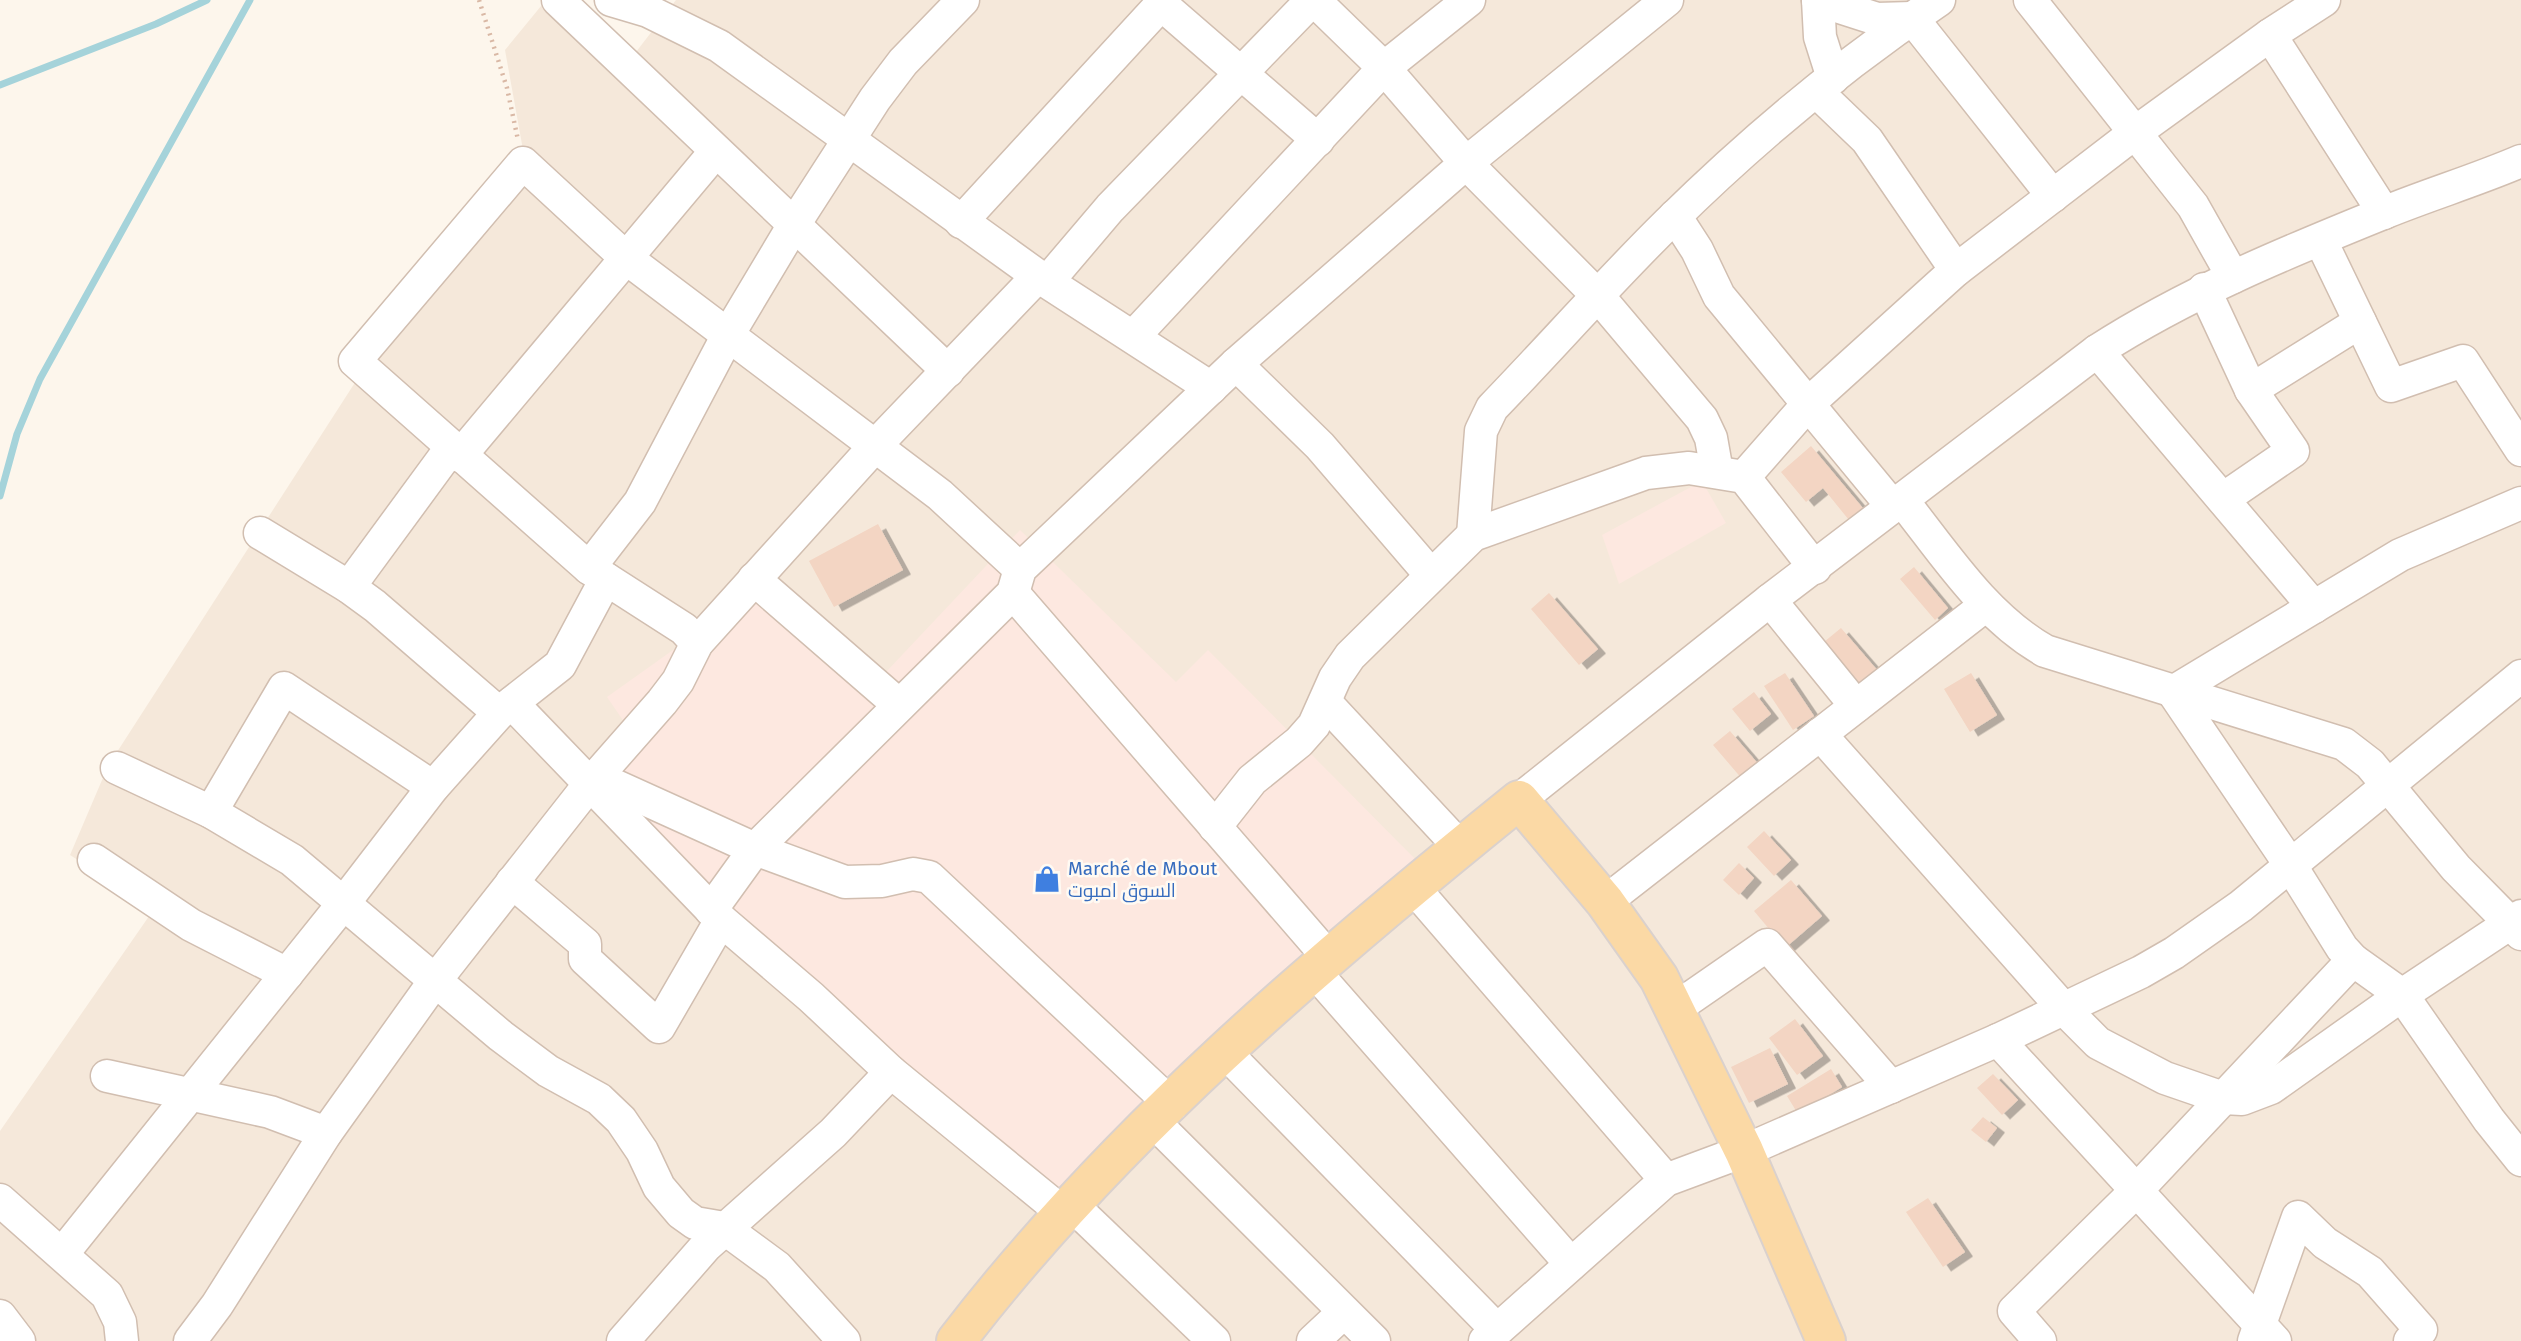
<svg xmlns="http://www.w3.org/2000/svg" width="2521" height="1341" viewBox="0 0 2521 1341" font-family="'Fira Sans',Cairo,sans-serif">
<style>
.residential{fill:#f5e8da}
.commercial{fill:#fde8e0}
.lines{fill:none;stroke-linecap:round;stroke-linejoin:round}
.stream{stroke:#a5d3da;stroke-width:7}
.building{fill:#f3d5c3;filter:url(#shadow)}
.minor-casing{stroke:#d1beb0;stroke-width:35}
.major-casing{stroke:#dad1cd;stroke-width:42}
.path{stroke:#d9b8a5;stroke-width:4.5;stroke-dasharray:2 5;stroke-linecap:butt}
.minor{stroke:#fff;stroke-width:32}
.major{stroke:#fbd9a5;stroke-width:38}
.labels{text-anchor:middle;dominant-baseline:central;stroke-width:5;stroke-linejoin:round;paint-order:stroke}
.shop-label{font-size:19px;fill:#366cbe;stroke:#fffaf3;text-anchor:start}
</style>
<defs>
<filter id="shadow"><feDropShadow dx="8" dy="4.5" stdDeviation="0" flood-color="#0004"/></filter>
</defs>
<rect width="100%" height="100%" fill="#fdf6ec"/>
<!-- residential -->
<polygon class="residential" points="546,0 580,0 636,52 676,0 2521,0 2521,1341 0,1341 0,1131 154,909 70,855 108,766 356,381 529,183 505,50"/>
<!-- commercial -->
<g class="commercial">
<polygon points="1702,481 1726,523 1619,584 1602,535"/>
<polygon points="1020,530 1176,682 1208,650 1419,863 1063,1197 896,1065 606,789 642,748 607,697 756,591 870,689"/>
</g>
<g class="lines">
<!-- stream -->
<g class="stream">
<polyline points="0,85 156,24 207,0"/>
<polyline points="0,496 17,434 40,379 250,0"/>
</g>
</g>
<!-- building -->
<g class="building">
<polygon points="1811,446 1867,513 1853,525 1823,488 1806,502 1781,472"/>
<polygon points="878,524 903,570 834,607 809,561"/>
<polygon points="1914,567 1948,608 1935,620 1900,579"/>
<polygon points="1549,593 1598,649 1579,665 1531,609"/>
<polygon points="1841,628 1878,671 1861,685 1824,642"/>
<polygon points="1785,673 1814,716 1793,730 1764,686"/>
<polygon points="1971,673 1997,715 1970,732 1944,689"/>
<polygon points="1754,692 1771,714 1750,731 1732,709"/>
<polygon points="1730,731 1766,773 1749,787 1713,745"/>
<polygon points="1764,831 1791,860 1774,876 1747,847"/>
<polygon points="1739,863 1754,878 1739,895 1723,880"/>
<polygon points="1791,880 1822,916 1785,948 1754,911"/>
<polygon points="1795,1019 1823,1056 1797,1075 1769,1038"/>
<polygon points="1770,1048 1788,1084 1749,1103 1731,1067"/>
<polygon points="1831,1069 1842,1087 1798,1114 1787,1096"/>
<polygon points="1993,1074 2018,1100 2002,1115 1977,1088"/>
<polygon points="1983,1117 1997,1128 1986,1142 1971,1130"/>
<polygon points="1928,1198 1965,1252 1943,1267 1906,1212"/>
</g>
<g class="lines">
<defs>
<g id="minor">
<polyline points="558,0 948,371"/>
<polyline points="611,0 648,11 719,46 1038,276 1211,388"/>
<polyline points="1314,0 1384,68 1466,163 1599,297 1702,419 1711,438 1717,472"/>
<polyline points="1818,0 1877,19 1912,18 2053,196"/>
<polyline points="1818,0 1820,37 1833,78"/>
<polyline points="2030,0 2193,206 2233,277"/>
<polyline points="1161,4 1318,140"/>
<polyline points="2270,35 2384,213"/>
<polyline points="1816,91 1867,140 1956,270"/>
<polyline points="1675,216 1697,250 1719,296 1893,507"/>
<polyline points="961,222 1165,0"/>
<polyline points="2321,241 2391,386 2463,361 2521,450"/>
<polyline points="1048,281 1110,208 1312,0"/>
<polyline points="2204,289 2251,390 2293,451 2223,499"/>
<polyline points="1134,336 1384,68 1469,0"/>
<polyline points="2097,351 2314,607"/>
<polyline points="1236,364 1320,446 1430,574"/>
<polyline points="2251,390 2360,322"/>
<polyline points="460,456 716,151"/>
<polyline points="1744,477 1809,403 1956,270 2136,132 2270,35 2324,0"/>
<path d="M1902,500c43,54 82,116 143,151l299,93 26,20 86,104 65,66"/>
<polyline points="2521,503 2400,555 2173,692 2289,863 2342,948 2353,960 2402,995 2489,1120 2521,1160"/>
<polyline points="260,533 349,587 375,606 499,713"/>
<path d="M1473,535l8,-104 11,-23c59,-61 116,-126 176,-185 83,-82 174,-158 271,-223"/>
<polyline points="589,568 640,502 728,335 795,223 875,99 903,62 963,0"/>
<polyline points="754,579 899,705"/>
<polyline points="349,587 451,448"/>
<polyline points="1013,593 1329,958"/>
<polyline points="1770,600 1856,706"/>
<polyline points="697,643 684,629 589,568 355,361 523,163 626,258 940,495 1020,569"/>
<polyline points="1325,702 1460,847"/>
<polyline points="512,703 721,920 811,997 891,1072 1062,1212"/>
<polyline points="1820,734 2063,1008 2098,1043 2165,1078 2223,1098 2242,1099 2271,1088 2402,995 2521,916"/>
<polyline points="117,768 211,812 292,860 501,1036 548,1071 599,1099 621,1120 642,1151 659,1187 681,1213 695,1223 724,1228 777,1267 844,1341"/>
<polyline points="596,777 755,849 845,882 882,881 913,874 929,877 1172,1105"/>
<path d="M1519,800l251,-200 327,-249c90,-58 190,-99 289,-139 44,-18 91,-32 135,-51"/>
<polyline points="211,812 284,688 433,787"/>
<polyline points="1215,827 1252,780 1299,742 1314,725 1335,678 1350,656 1473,535 1646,473 1689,468 1744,477 1815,568"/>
<polyline points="94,860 191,925 287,974"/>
<polyline points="512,882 585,944 585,959 659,1027 721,920"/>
<polyline points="1413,887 1666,1180"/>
<polyline points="1605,902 1986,605"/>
<polyline points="711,910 755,849 1013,593 1020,569 1236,364 1466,163 1667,0"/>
<polyline points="1314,971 1571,1264"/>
<polyline points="1676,1008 1767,945 1891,1087"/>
<polyline points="1998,1040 2275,1341"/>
<polyline points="1226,1053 1497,1330"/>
<polyline points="107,1076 270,1112 326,1133"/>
<polyline points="1154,1122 1374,1341"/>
<polyline points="0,1200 107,1295 120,1322 122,1341"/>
<polyline points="1070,1203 1214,1341"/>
<polyline points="63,1253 343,904 433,787 499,713 560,665 606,579"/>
<polyline points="0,1316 19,1341"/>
<polyline points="190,1341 217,1305 326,1133 434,982 589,785 662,702 678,681 697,643 876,445 1038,276"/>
<polyline points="623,1341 706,1246 833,1133 891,1072"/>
<polyline points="1313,1341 1344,1312"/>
<polyline points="1485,1341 1666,1180 1744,1151 1998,1040 2141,972 2174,953 2241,906 2521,676"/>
<polyline points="2040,1341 2014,1311 2136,1191 2353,960"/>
<polyline points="2254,1341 2298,1217 2325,1243 2370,1272 2421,1330 2410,1341"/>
</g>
<path id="major" d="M956,1341c158,-206 361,-378 563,-541l86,102 54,76 85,173 82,190"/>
</defs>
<!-- minor casing -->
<use href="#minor" class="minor-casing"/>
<!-- major casing -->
<use href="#major" class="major-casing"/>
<!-- path -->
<polyline class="path" points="479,0 507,88 518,140"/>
<!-- minor -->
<use href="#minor" class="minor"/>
<!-- major -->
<use href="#major" class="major"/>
</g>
<!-- icons -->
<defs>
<symbol id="shop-bare" viewBox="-9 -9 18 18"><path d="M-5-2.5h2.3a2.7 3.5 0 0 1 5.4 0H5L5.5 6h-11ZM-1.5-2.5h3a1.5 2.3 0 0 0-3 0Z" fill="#3f7fe0" stroke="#fffaf3" stroke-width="2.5" paint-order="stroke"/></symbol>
</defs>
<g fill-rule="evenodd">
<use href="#shop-bare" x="1028" y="860" width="38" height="38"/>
</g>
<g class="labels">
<!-- shop labels -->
<g class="shop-label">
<text x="1068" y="868">Marché de Mbout<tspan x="1068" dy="22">السوق امبوت</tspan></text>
</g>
</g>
</svg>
